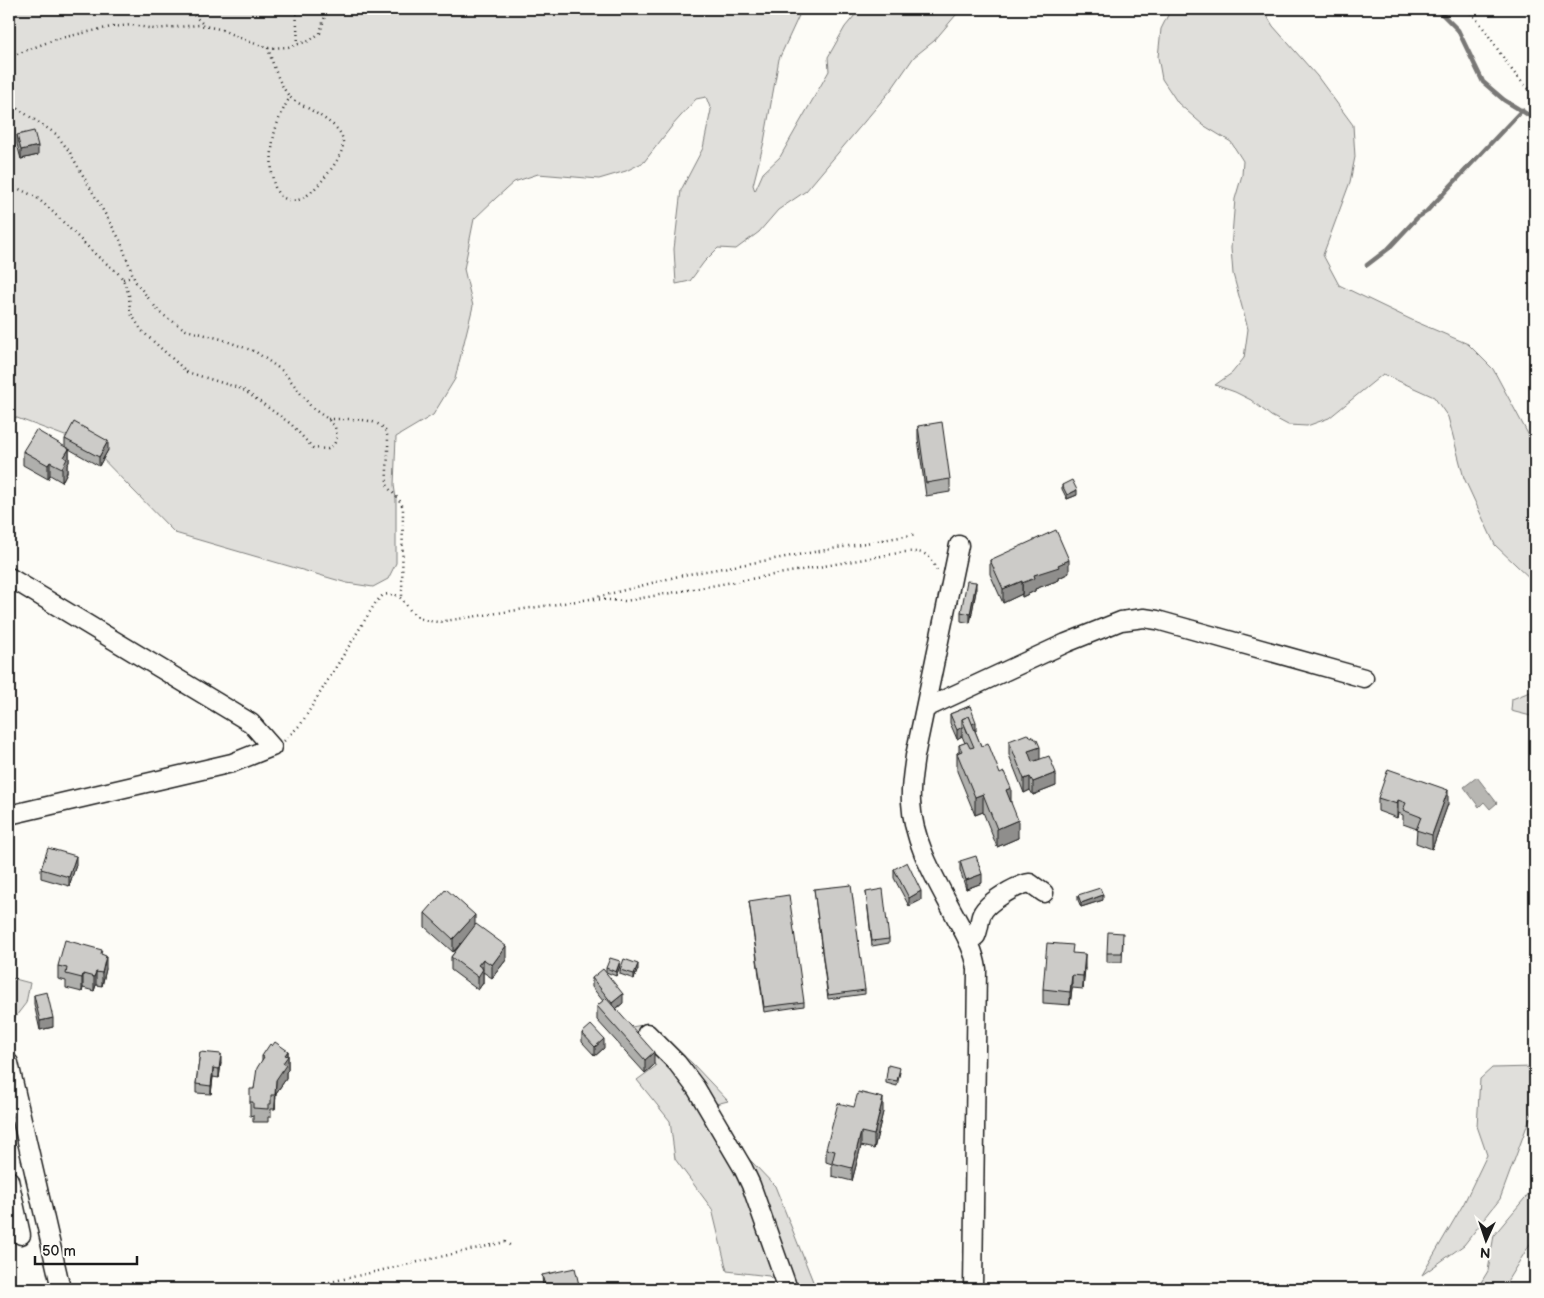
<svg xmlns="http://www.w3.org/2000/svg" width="1544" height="1298" viewBox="0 0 1544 1298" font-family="'Balsamiq Sans',sans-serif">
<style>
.green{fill:#e0dfdb;stroke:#7e7e7c}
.water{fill:#b7b6b2;stroke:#797876}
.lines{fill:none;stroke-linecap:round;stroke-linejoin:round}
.stream{stroke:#797876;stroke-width:4.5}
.minor-casing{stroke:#1c1c1c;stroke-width:21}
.path{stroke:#1c1c1c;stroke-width:2.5;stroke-dasharray:1 4;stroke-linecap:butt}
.minor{stroke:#fdfcf7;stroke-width:18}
.wall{fill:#afafac;stroke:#1c1c1c}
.shaded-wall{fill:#8f8e8c;stroke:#1c1c1c}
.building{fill:#cccbc8;stroke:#1c1c1c}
</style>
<rect width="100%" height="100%" fill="#fdfcf7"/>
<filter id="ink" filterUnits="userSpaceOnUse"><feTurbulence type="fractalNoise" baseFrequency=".02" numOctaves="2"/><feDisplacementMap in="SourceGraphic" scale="10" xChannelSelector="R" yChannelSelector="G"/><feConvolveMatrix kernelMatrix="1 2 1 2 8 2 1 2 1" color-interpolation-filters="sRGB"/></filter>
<g filter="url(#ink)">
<!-- green -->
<g class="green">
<polygon points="9,9 802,9 779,59 764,142 753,185 755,191 763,173 780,157 829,71 828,57 845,27 860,9 961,9 934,41 914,57 891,90 806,191 778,210 759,232 736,249 718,248 704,262 690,281 676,284 674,249 681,190 703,148 711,110 706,97 696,99 672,126 644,162 626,171 599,179 538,174 514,182 496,198 474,219 464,269 473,306 455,379 433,415 396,437 394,485 396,499 396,563 388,579 373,587 347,583 175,533 89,445 9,415"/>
<polygon points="1171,9 1263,9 1273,26 1317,76 1353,125 1355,157 1350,182 1323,255 1339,285 1414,321 1468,344 1493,369 1535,447 1535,583 1495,545 1464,478 1448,417 1434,397 1383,374 1329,418 1307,426 1288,425 1271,416 1251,400 1235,392 1215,385 1232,373 1244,358 1248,329 1233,274 1231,248 1235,199 1242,175 1243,161 1231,142 1203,125 1178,103 1162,79 1158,57 1161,29"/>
<polygon points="1535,690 1535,717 1511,711 1512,699"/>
<polygon points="11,978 30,983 26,1003 9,1025 9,979"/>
<polygon points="648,1024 692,1063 728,1101 716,1104 730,1139 775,1186 816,1289 782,1289 769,1276 727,1271 712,1209 675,1159 670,1121 637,1080 656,1066 626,1028"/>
<polygon points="1535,1067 1535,1104 1500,1199 1464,1245 1422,1275 1464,1203 1487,1155 1477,1126 1480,1079 1492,1068"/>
<polygon points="1535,1186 1535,1236 1506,1283 1499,1289 1477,1289 1488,1271 1494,1235"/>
</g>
<!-- water -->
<polygon class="water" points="1477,777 1497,803 1490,809 1484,802 1479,807 1464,787"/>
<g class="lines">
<!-- stream -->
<g class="stream">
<polyline points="1437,9 1458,30 1483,82 1504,100 1535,119"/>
<polyline points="1367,265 1388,249 1417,218 1426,212 1522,110"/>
</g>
<defs>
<g id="minor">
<path d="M959,545l-44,211c-2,15 -5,30 -4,46 2,40 24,76 42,110 10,19 21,36 24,57l-4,320"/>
<polyline points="9,577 251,723 272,747 232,763 9,815"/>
<polyline points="926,708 1066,643 1121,621 1144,618 1157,620 1364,678"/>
<path d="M968,941l8,-5c3,-6 3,-13 5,-20 4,-13 35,-31 49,-33l14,10"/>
<polyline points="647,1033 677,1063 696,1088 743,1168 751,1185 788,1289"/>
<polyline points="9,1063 61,1289"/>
<polyline points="9,1180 21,1235"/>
</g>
</defs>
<!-- minor casing -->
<use href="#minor" class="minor-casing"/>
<!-- path -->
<g class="path">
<polyline points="186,9 195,16 203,24"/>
<polyline points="296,9 298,44"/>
<path d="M1467,9c26,25 39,63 68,85"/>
<path d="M268,48c5,16 10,34 21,48 5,6 16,10 22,14 28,18 44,26 21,58 -6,8 -12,16 -20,23 -9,9 -18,13 -30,6 -14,-9 -11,-47 -8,-62 3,-13 9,-26 16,-38"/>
<polyline points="9,60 17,54 56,39 111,27 132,25 154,29 199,25 220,29 247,41 268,48 288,47 309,41 320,33 327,9"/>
<polyline points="9,103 56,134 69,151 120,240 135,281 160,313 186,330 221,339 256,352 284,372 312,408 328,419 335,427 337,437 334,445 328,449 313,448 291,424 242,389 187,372 142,331 130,312 129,295 123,279 116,271 97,256 51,210 36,197 15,187 9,183"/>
<polyline points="123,279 133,277"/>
<path d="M328,419c14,0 48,-2 56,10 5,6 4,15 4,22 0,10 -2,22 -1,32 2,10 12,12 16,25l-1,91"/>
<path d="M594,599l31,2 279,-49c20,-1 26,1 33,19"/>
<path d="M284,741l17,-17 75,-122 7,-7c22,-5 20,13 35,22 6,4 13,4 20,5l152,-23 93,-24 234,-41"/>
<polyline points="300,1289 505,1242 511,1246"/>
</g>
<!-- minor -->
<use href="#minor" class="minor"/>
</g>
<!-- wall -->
<g class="wall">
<polygon points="17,135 38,155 21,159 17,144"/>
<polygon points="918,426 950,479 950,492 926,496 918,439"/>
<polygon points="65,439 108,450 99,466 69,449 69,462 67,465 67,472 62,482 50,475 48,479 23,465 23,451 65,447"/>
<polygon points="1062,485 1077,495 1067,499 1062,489"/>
<polygon points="990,560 1069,573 1059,578 1059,580 1035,589 1035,591 1022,597 1022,594 1003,603 990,574"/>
<polygon points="976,591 970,623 961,621 961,612"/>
<polygon points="970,706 976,731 975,731 981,746 1011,804 1018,838 997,847 983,812 975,815 957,771 957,753 959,752 959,745 965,743 962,736 957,739 950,723 950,714"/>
<polygon points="1009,741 1040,759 1056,786 1033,795 1030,790 1024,793 1009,755"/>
<polygon points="1378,798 1448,804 1432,849 1416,843 1417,829 1403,824 1403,815 1398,813 1397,818 1378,811"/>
<polygon points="960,861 982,883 966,889 960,870"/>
<polygon points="76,865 69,886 41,878 41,869"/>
<polygon points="894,869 921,900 909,906 894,878"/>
<polygon points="814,889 865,990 865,994 828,999"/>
<polygon points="866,892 889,939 889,943 872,946"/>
<polygon points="1078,895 1103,900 1081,907 1078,900"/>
<polygon points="749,901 804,1002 804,1006 764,1012"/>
<polygon points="425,913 475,925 506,960 492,978 483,972 483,983 478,990 451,970 451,957 461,943 453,952 425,927"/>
<polygon points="1123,942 1122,962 1107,962 1107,953"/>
<polygon points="1073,953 1085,968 1083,989 1072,988 1070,1005 1043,1003 1043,989"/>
<polygon points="102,955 106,969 102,986 96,985 94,991 83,988 82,992 66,988 66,981 58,979 58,966"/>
<polygon points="620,966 616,976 606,972 606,968"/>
<polygon points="638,969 634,979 620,974 620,970"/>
<polygon points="592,978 623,1003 616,1009 654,1065 645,1073 597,1020 597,1006 603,1001 592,987"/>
<polygon points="34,995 53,1027 40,1030 34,1004"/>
<polygon points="582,1033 604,1048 595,1056 582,1042"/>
<polygon points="272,1046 288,1051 288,1070 286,1072 286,1079 276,1093 275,1109 271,1109 271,1117 268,1117 268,1122 253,1122 253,1115 250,1116 250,1102 262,1061 262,1056"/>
<polygon points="200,1052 221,1063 219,1078 213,1077 211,1094 196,1093 196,1084"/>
<polygon points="900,1072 897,1086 886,1083 886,1079"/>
<polygon points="854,1107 883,1112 874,1149 861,1146 852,1181 832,1176 832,1164 826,1162 826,1149"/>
<polygon points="542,1275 580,1289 543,1289"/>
</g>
<!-- shaded-wall -->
<g class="shaded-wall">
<polygon points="38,146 38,155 21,159 21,150"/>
<polygon points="108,441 108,450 99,466 99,457"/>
<polygon points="69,449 69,462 67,465 67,472 62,482 62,468 64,457"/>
<polygon points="50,462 50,475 48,479 48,465"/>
<polygon points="1077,490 1077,495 1067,499 1067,495"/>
<polygon points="1069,560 1069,573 1059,578 1059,580 1035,589 1035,591 1022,597 1022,583 1034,575"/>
<polygon points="1022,581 1022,594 1003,603 1003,589"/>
<polygon points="976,582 976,591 970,623 970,614"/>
<polygon points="976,722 976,731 968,734 965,726"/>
<polygon points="962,727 962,736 957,739 957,730"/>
<polygon points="1040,747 1040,760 1028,765 1028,751"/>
<polygon points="1056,773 1056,786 1033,795 1033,782"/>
<polygon points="1030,777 1030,790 1024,793 1024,779"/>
<polygon points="1011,788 1011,806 1006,790"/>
<polygon points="1448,790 1448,804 1432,849 1432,835"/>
<polygon points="983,794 983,812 975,815 975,797"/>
<polygon points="1398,800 1398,813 1397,818 1397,804"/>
<polygon points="1018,820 1018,838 997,847 997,829"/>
<polygon points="76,856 76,865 69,886 69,877"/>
<polygon points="982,874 982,883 966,889 966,880"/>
<polygon points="921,891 921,900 909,906 909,898"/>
<polygon points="1103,895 1103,900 1081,907 1081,903"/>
<polygon points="475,915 475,928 453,952 453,939"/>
<polygon points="506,946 506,960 492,978 492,965"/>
<polygon points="1085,954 1085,968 1083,989 1083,976"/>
<polygon points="106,956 106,969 102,986 102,973"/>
<polygon points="483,959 483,983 478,990 478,965"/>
<polygon points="620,961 620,966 616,976 616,972"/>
<polygon points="638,964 638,969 634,979 634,974"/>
<polygon points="96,972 96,985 94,991 94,977"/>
<polygon points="83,974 83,988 82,992 82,978"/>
<polygon points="1072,975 1072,988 1070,1005 1070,992"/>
<polygon points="623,994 623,1003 612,1012 612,1003"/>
<polygon points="53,1018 53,1027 40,1030 40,1021"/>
<polygon points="604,1039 604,1048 595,1056 595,1047"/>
<polygon points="288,1051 288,1070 286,1072 286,1079 276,1093 275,1109 276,1080 283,1063 285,1055"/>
<polygon points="654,1052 654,1065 645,1073 645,1060"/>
<polygon points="221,1054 221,1063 219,1078 219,1069"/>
<polygon points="213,1068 213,1077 211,1094 211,1086"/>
<polygon points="883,1098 883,1112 874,1149 874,1135"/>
<polygon points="861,1132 861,1146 852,1181 852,1168"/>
</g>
<!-- building -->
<g class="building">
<polygon points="34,131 38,146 21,150 17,135"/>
<polygon points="74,422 108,441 99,457 65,439"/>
<polygon points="942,422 950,479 926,483 918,426"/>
<polygon points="36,430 69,449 64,457 67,459 62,468 50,462 48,465 23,451"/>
<polygon points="1072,480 1077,490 1067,495 1062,485"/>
<polygon points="1056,530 1069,560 1058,565 1059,567 1034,575 1035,578 1022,583 1022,581 1003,589 990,560"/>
<polygon points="967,581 976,582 970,614 961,612"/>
<polygon points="970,706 976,722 972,724 969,716 962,719 962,727 957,730 950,714"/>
<polygon points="969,716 981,746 988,743 1000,774 1004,772 1011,788 1006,790 1018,820 997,829 983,794 975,797 957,753 962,751 959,745 967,742 970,748 974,747 962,719"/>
<polygon points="1027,734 1037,740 1040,747 1028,751 1032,762 1049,756 1056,773 1033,782 1030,777 1024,779 1009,741"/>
<polygon points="1388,769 1448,790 1432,835 1416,830 1421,817 1403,810 1406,803 1398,800 1397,804 1378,798"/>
<polygon points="48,848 76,856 69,877 41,869"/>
<polygon points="976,856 982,874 966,880 960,861"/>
<polygon points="907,862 921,891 909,898 894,869"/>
<polygon points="851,885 865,990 828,995 814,889"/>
<polygon points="1100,888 1103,895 1081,903 1078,895"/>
<polygon points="446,889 475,915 453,939 425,913"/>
<polygon points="883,889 889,939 872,941 866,892"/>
<polygon points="789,895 804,1002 764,1007 749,901"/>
<polygon points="476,924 506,946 492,965 483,959 478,965 483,969 478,977 451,957"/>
<polygon points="1108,932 1123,933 1122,953 1107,953"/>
<polygon points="65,940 102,950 101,954 106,956 102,973 96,972 94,977 83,974 82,978 66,974 67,968 58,966"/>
<polygon points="1047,943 1073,945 1072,953 1085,954 1083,976 1072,975 1070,992 1043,989"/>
<polygon points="610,958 620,961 616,972 606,968"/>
<polygon points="624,959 638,964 634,974 620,970"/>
<polygon points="603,969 623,994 612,1003 592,978"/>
<polygon points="47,992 53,1018 40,1021 34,995"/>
<polygon points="606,998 654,1052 645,1060 597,1006"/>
<polygon points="591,1025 604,1039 595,1047 582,1033"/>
<polygon points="275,1042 288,1051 285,1055 288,1056 283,1063 286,1065 276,1080 275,1095 271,1095 271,1104 268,1104 268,1109 253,1108 253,1102 250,1102 250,1089 254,1089 257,1068 264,1057 262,1056 270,1044 272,1046"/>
<polygon points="200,1052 221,1054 219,1069 213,1068 211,1086 196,1084"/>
<polygon points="888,1065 900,1068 897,1081 886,1079"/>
<polygon points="858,1092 883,1098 874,1135 861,1132 852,1168 832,1163 835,1151 826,1149 838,1103 854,1107"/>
<polygon points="575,1268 580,1289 546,1289 542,1275"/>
</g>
</g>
<!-- margin -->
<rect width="1544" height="1298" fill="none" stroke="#fdfcf7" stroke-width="30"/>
<rect x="15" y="15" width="1514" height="1268" fill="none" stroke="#1c1c1c" stroke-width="2" filter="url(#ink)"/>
<!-- north arrow -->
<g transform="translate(1486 1240) rotate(183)" stroke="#fdfcf7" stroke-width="4" paint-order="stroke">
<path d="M0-4L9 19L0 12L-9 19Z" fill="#1c1c1c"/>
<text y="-8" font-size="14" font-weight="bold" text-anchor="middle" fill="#1c1c1c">N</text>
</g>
<!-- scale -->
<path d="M35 1256v8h102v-8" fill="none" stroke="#1c1c1c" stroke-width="2.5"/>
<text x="42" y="1256" font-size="15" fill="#1c1c1c" stroke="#fdfcf7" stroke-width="4" paint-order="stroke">50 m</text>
</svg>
